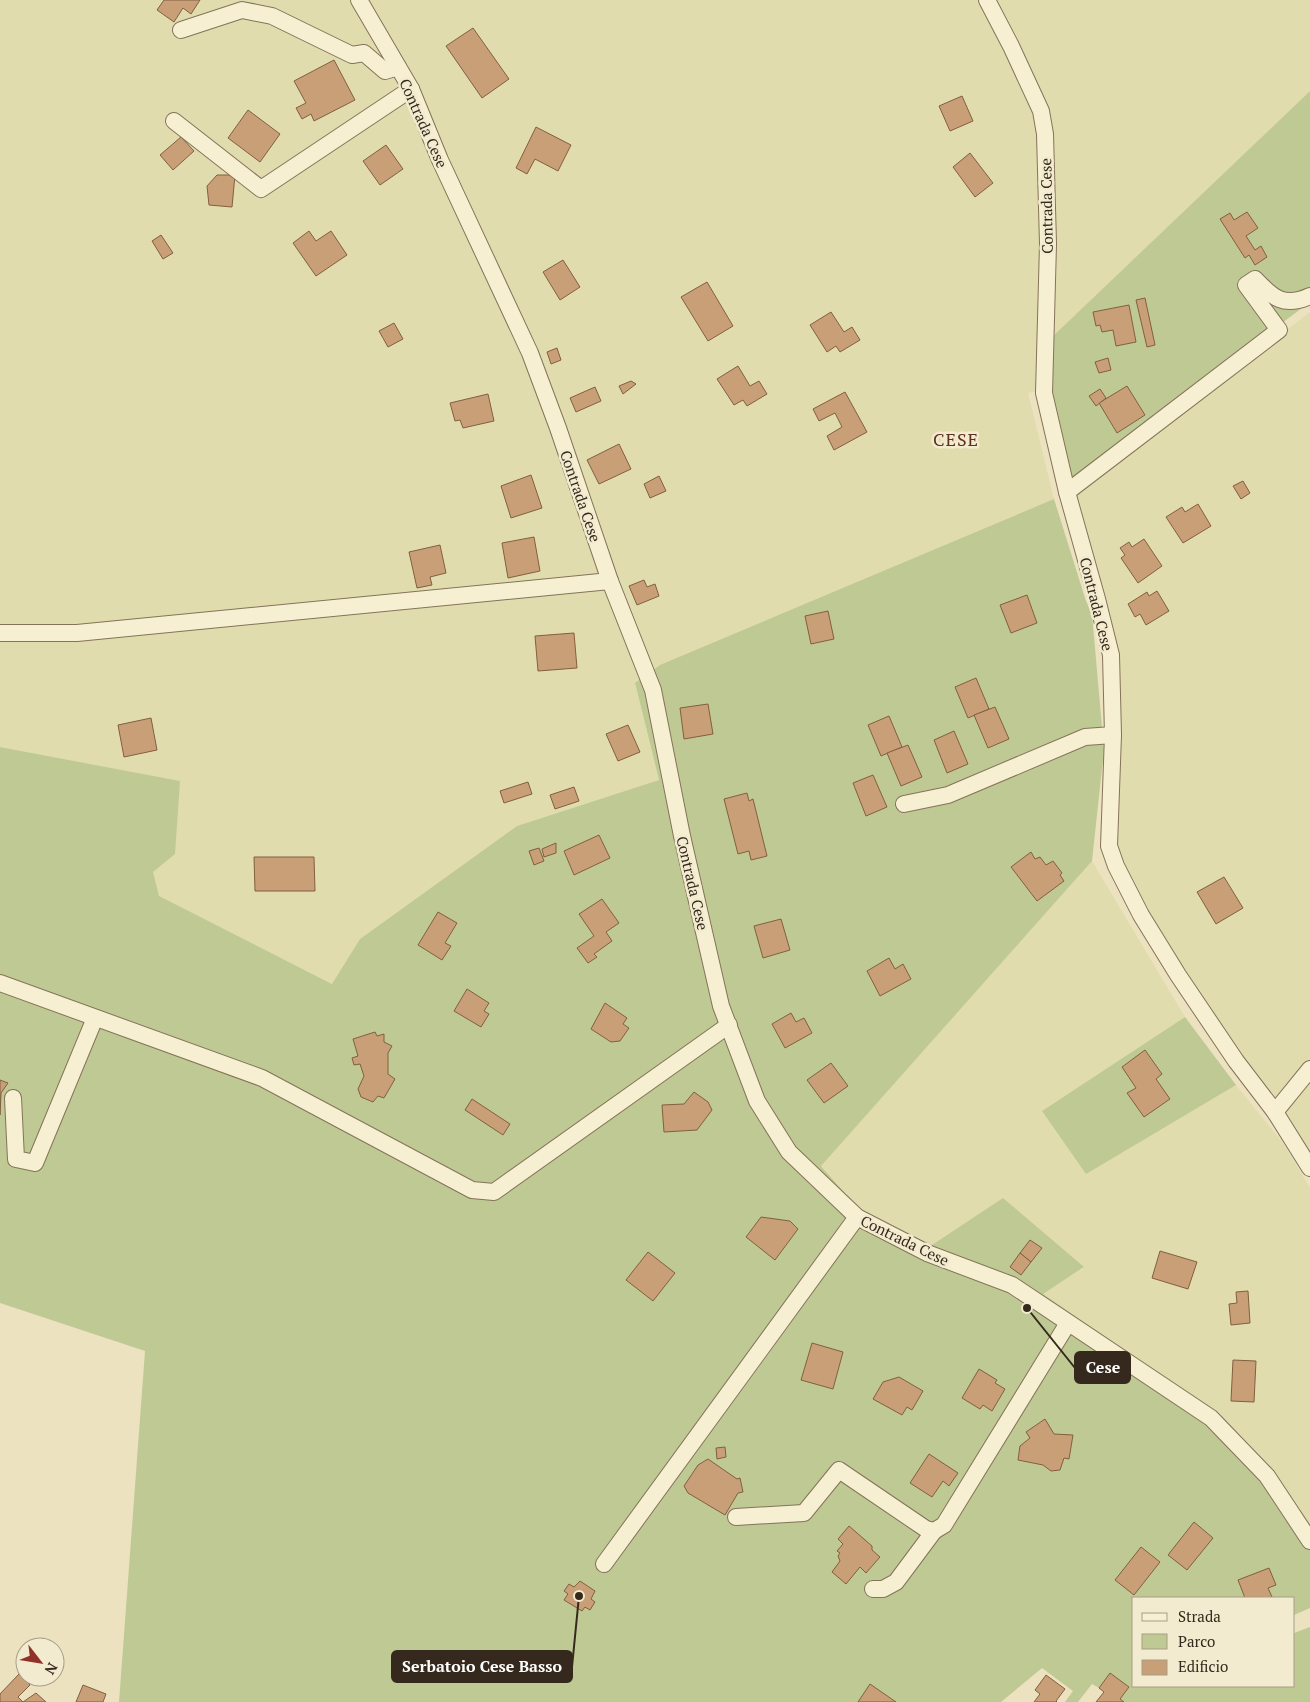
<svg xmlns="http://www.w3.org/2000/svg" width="1310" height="1702" viewBox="0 0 1310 1702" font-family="'PT Serif',serif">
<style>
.farmland{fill:#e1dcad}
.green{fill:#bfc994}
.building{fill:#c89f77;stroke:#825f40}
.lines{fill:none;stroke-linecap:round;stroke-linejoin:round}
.minor-casing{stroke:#847359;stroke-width:18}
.minor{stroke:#f7efd2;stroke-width:16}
.labels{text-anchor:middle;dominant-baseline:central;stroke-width:5;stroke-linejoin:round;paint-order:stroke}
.street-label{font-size:15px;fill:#34291c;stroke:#f3ebcf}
.quarter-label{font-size:18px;letter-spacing:1px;fill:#5e301e;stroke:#f3ebcf}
.leader{fill:none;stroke:#34291c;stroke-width:2}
.callout-dot{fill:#34291c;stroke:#f3ebcf;stroke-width:2}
.callout{fill:#34291c;stroke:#34291c;stroke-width:2}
.callout-label{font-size:16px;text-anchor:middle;font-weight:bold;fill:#fff}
</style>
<rect width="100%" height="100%" fill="#ece2c0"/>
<!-- farmland -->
<g class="farmland">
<polygon points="0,0 1310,0 1310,91 1051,338 1050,388 1028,393 1054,499 660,666 635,684 659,780 517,826 360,939 333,984 158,896 153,872 180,781 0,747"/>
<polygon points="1310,312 1310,1157 1239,1053 1160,934 1123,861 1117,843 1120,757 1105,615 1074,495"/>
<polygon points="1092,861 1185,1017 1042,1111 1086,1173 1236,1085 1283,1143 1310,1188 1310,1524 1273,1471 1125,1351 1042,1294 1084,1268 932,1245 862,1212 821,1165"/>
</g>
<!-- green -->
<g class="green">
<polygon points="1310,91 1310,302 1070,482 1050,388 1051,338"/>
<polygon points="1054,499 1086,601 1092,614 1104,750 1092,861 821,1166 862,1212 932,1245 1003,1198 1084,1267 1043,1294 1222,1416 1273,1471 1310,1524 1310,1608 1294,1615 1294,1598 1134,1598 1134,1686 1294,1686 1294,1633 1310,1627 1310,1702 1124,1702 1120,1699 1129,1687 1110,1673 1099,1688 1092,1684 1078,1702 1065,1702 1073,1691 1042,1668 1001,1702 119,1702 145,1351 0,1303 0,747 180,781 175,854 153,872 159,896 332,984 360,939 517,826 659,780 635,683 660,665"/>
<polygon points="1185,1017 1236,1085 1086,1174 1042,1111"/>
</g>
<!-- building -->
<g class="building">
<polygon points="164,0 200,0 191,14 183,8 174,22 157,10"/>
<polygon points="473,28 509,79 482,98 446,46"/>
<polygon points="334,60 355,100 314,121 311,114 302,119 296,108 306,103 294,81"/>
<polygon points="962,96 973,121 950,131 939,106"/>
<polygon points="248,110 280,134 260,162 228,138"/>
<polygon points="536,127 571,145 558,171 535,159 527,174 516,168"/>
<polygon points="181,137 194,151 173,170 160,155"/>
<polygon points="386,145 403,169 380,185 363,161"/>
<polygon points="970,153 993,183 975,197 953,167"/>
<polygon points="217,175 235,175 232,207 209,205 207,186"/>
<polygon points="1247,212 1258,228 1246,236 1255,250 1261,246 1267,257 1255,265 1249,255 1245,258 1220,219 1230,213 1234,220"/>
<polygon points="309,231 316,241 331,231 347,255 316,276 293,243"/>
<polygon points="161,235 173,253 163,259 152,241"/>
<polygon points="563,260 580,287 560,300 543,272"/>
<polygon points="707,282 733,326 708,341 681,297"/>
<polygon points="1145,298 1155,345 1147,347 1136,300"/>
<polygon points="1129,305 1136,342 1116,346 1113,330 1102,332 1100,325 1096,326 1093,312"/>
<polygon points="831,312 844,332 852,327 860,340 840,352 836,346 827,352 810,325"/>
<polygon points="394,323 403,339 388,347 379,331"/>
<polygon points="557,348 561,360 551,364 547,352"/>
<polygon points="1108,358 1111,370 1099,373 1095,362"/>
<polygon points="738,366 750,386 759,381 767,394 747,406 743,400 734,405 717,379"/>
<polygon points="631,381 636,384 623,394 619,386"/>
<polygon points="1127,386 1145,415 1117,433 1099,403"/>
<polygon points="595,387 601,401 576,412 570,398"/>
<polygon points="1100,389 1106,398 1096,406 1089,396"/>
<polygon points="845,392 867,432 834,450 827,436 842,427 835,413 819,421 813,409"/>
<polygon points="488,394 494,421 463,428 460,420 455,421 450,403"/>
<polygon points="619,444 631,469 599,484 587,460"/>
<polygon points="531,475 542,508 511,518 501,486"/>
<polygon points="659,476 666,491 650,498 644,484"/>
<polygon points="1243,481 1250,493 1241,499 1233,486"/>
<polygon points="1198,504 1211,526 1183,543 1166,517 1182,507 1185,512"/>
<polygon points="534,537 540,571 508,578 502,543"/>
<polygon points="1144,539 1162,566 1138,583 1121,558 1125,555 1120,548 1129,542 1132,547"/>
<polygon points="440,545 446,573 430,577 432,585 417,588 409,552"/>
<polygon points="644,580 647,587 655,584 659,596 637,605 629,586"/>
<polygon points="1157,591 1169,611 1146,625 1140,614 1135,617 1128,604 1147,592 1149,596"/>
<polygon points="1027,595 1037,623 1011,633 1000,605"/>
<polygon points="828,611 834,639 811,644 805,616"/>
<polygon points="574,633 577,668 538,671 535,636"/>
<polygon points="976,678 989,709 968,718 955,687"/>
<polygon points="708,704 713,734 684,739 680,708"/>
<polygon points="995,707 1009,739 988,748 974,715"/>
<polygon points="889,716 902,747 881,756 868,725"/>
<polygon points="151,718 157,750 124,757 118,725"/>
<polygon points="628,725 640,752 618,761 606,734"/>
<polygon points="954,731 968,764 947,773 934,740"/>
<polygon points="908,745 922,777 901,786 887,753"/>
<polygon points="873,775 887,807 866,816 853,783"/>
<polygon points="528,782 532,794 504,803 500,791"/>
<polygon points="574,787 579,801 555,809 550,795"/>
<polygon points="747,793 749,801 753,799 767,856 751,860 749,851 738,854 724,799"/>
<polygon points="599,835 610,858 574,875 564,851"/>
<polygon points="556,843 556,853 544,857 542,849"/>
<polygon points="539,848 544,861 534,865 529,851"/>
<polygon points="1031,852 1035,859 1040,857 1046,865 1053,861 1062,873 1060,875 1064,881 1037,901 1011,867"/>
<polygon points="254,857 314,857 315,891 255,891"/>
<polygon points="1224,877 1243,908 1216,924 1197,892"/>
<polygon points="602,899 619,923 606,932 612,941 594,954 597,957 588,963 577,948 594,936 579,914"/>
<polygon points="438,912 457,923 445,943 451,946 442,960 418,945"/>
<polygon points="781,919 790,950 763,958 754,926"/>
<polygon points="889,958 895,969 903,964 911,979 880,996 867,971"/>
<polygon points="467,989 489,1003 484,1011 489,1014 481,1027 454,1011"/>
<polygon points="605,1003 627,1018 623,1024 629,1028 620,1041 611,1042 591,1029"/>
<polygon points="791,1013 796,1022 804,1018 812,1033 785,1048 772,1024"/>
<polygon points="375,1032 377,1036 384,1034 384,1042 392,1046 388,1053 388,1074 395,1079 384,1098 378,1096 373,1102 361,1097 358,1089 364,1076 360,1064 354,1065 352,1058 358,1056 353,1039"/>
<polygon points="1145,1050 1162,1074 1156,1079 1170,1099 1144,1117 1127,1093 1136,1088 1122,1067"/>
<polygon points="831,1063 848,1086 824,1103 807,1080"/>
<polygon points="0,1080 8,1083 1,1093 0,1115"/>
<polygon points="694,1092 708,1102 712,1110 697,1130 664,1132 662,1105 684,1104"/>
<polygon points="472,1099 510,1124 503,1135 465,1110"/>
<polygon points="761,1217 790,1221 798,1229 775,1260 746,1237"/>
<polygon points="1030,1240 1042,1248 1031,1262 1020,1253"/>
<polygon points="1160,1251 1197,1262 1188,1289 1152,1278"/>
<polygon points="648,1252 675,1273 653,1301 626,1280"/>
<polygon points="1020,1253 1031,1262 1021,1275 1010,1267"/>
<polygon points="1248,1291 1250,1323 1231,1325 1229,1304 1237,1303 1236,1292"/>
<polygon points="812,1343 843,1352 833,1389 801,1380"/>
<polygon points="1233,1360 1256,1361 1254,1402 1231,1401"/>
<polygon points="979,1369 997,1380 995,1383 1005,1389 992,1411 983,1405 980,1409 962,1398"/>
<polygon points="899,1377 923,1391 912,1410 907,1407 902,1415 873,1399 883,1382"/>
<polygon points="1045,1419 1054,1434 1073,1435 1069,1459 1064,1458 1060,1470 1051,1471 1043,1465 1018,1460 1020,1446 1030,1438 1026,1432"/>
<polygon points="725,1447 726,1457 717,1459 716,1448"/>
<polygon points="929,1454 958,1473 949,1486 943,1481 932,1497 910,1483"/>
<polygon points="708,1459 737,1479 740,1478 743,1492 738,1493 725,1515 688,1493 684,1486 698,1465"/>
<polygon points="1194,1522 1213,1538 1187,1570 1168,1555"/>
<polygon points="849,1526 872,1546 872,1550 880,1557 866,1573 860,1567 846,1584 832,1572 840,1561 838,1556 840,1553 837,1551 843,1544 838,1539"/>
<polygon points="1141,1547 1160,1562 1134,1595 1115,1580"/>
<polygon points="1269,1568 1276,1585 1268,1588 1272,1597 1268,1598 1245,1598 1238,1580"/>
<polygon points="580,1581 595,1591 591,1599 595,1602 590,1610 585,1607 582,1611 564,1600 568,1594 564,1591 569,1584 574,1587"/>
<polygon points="1110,1673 1129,1687 1120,1699 1124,1702 1096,1702 1104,1692 1099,1688"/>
<polygon points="19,1674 30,1685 18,1697 23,1702 36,1693 46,1702 0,1702 0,1694"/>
<polygon points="1046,1675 1065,1689 1056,1701 1057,1702 1034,1702 1040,1694 1035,1690"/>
<polygon points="870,1684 896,1702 858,1702"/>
<polygon points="83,1685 106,1694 103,1702 76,1702"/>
</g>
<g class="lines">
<defs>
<g id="minor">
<polyline points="359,0 411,89 440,160 530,353 558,428 610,581 653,690 682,836 721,1006 757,1101 789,1152 857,1217 927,1253 1012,1285 1211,1418 1267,1476 1310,1541"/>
<polyline points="987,0 1011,46 1041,111 1045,134 1048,244 1044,393 1067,492 1097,599 1111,655 1113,735 1109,846 1116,866 1141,915 1178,975 1236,1061 1275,1112 1310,1168"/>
<polyline points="181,30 242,10 272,16 352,55 364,53 385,71 398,67"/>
<polyline points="174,121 261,189 411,89"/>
<path d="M1067,492l212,-162 -33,-45 9,-6c18,19 29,29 55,17"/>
<polyline points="0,633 77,633 610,581"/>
<polyline points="904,804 948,795 1085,737 1113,735"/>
<polyline points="0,983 262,1078 472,1190 494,1192 729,1025"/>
<polyline points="13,1098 16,1159 35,1163 95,1018"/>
<polyline points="1275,1112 1310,1069"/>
<polyline points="736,1517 804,1513 839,1470 926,1529 934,1531 944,1525 1068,1323"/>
<polyline points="604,1564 857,1217"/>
<polyline points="873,1589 883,1589 896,1582 934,1531"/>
</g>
</defs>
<!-- minor casing -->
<use href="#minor" class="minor-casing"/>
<!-- minor -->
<use href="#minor" class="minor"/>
</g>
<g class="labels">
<!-- street labels -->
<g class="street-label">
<text transform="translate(424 123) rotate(66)">Contrada Cese</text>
<text transform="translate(1046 206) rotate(-91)">Contrada Cese</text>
<text transform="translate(581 496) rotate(71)">Contrada Cese</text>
<text transform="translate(1097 604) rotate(76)">Contrada Cese</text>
<text transform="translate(693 883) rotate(77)">Contrada Cese</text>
<text transform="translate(905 1240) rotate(26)">Contrada Cese</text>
</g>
<!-- quarter labels -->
<g class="quarter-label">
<text x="956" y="439">CESE</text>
</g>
</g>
<!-- callouts -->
<path class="leader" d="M1027 1308L1075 1368M579 1596L572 1667"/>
<g class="callout-dot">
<circle cx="1027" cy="1308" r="5"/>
<circle cx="579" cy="1596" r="5"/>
</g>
<g class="callout">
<rect x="1075" y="1352" width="55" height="31" rx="5"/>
<rect x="392" y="1651" width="180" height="31" rx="5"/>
</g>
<g class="callout-label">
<text x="1103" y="1373">Cese</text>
<text x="482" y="1672">Serbatoio Cese Basso</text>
</g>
<!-- legend -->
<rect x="1132" y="1597" width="162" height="90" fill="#f3ebcf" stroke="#a79d87"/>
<rect x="1142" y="1613" width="25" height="8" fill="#f7efd2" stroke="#a79d87"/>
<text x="1178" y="1622" font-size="15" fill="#34291c">Strada</text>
<rect x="1142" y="1634" width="25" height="15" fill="#bfc994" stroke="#a79d87"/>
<text x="1178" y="1647" font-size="15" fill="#34291c">Parco</text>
<rect x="1142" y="1660" width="25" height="15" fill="#c89f77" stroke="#a79d87"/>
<text x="1178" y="1672" font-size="15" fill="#34291c">Edificio</text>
<!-- north arrow -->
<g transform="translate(40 1662) rotate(121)"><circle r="24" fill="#f3ebcf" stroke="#a79d87"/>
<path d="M0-4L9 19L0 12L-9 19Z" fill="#90322b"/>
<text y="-8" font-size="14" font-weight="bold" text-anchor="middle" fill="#34291c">N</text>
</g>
</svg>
